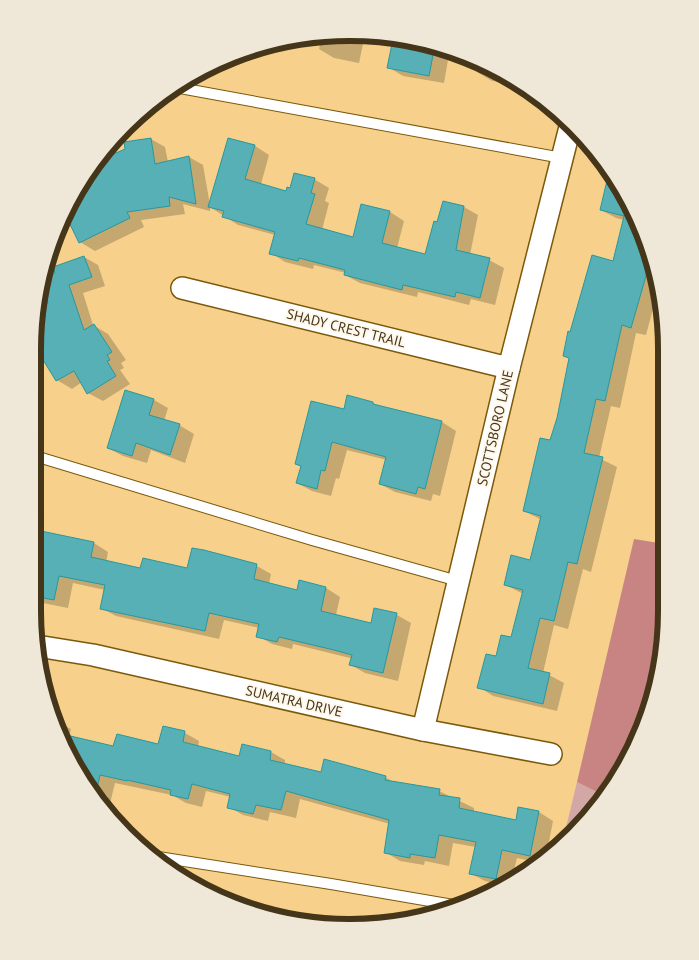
<svg xmlns="http://www.w3.org/2000/svg" width="699" height="960" viewBox="0 0 699 960" font-family="'PT Sans',sans-serif">
<style>
.green{fill:#d3a7a5}
.forest{fill:#c88482}
.shadow{fill:#0003}
.building{fill:#57b0b6;stroke:#26989f}
.lines{fill:none;stroke-linecap:round;stroke-linejoin:round}
.lane-casing{stroke:#7b590a;stroke-width:12}
.street-casing{stroke:#7b590a;stroke-width:24}
.lane{stroke:#fff;stroke-width:10}
.street{stroke:#fff;stroke-width:21}
.labels{text-anchor:middle;dominant-baseline:central;stroke-width:4;stroke-linejoin:round;paint-order:stroke}
.street-label{font-size:14px;fill:#453619;stroke:#fef7ea}
.rim{fill:none;stroke:#453619;stroke-width:6}
</style>
<rect width="100%" height="100%" fill="#f7d18c"/>
<!-- green -->
<polygon class="green" points="577,782 601,794 562,844"/>
<!-- forest -->
<polygon class="forest" points="634,539 665,544 666,631 634,750 601,794 577,782"/>
<!-- shadow -->
<g class="shadow">
<polygon points="365,34 359,63 334,58 319,49 321,40"/>
<polygon points="394,39 490,65 516,85 492,81 477,72 478,66 448,60 444,83 403,76 388,67"/>
<polygon points="151,139 165,147 168,162 189,157 203,165 210,205 255,146 269,155 261,184 287,193 314,179 329,188 325,201 329,203 322,230 354,238 390,212 404,221 397,248 426,255 438,223 464,207 478,215 470,255 489,260 504,268 495,305 471,299 469,305 418,292 417,297 360,283 345,275 346,273 314,265 313,269 285,262 271,253 275,235 238,225 210,207 210,211 183,204 185,214 141,220 144,227 95,251 80,242 66,214 72,200 87,193 82,182 98,163"/>
<polygon points="614,180 634,210 658,290 646,335 636,333 620,408 611,406 599,458 617,467 591,572 583,569 568,629 554,625 543,673 549,675 564,683 557,711 493,696 479,687 497,658 512,639 523,594 506,585 531,561 542,520 524,511 551,441 558,418 570,359 564,355 571,333 614,263 624,220 616,218 601,210"/>
<polygon points="84,257 98,265 105,286 83,293 93,325 108,334 126,360 121,363 124,368 120,370 130,384 103,401 88,393 82,382 72,389 57,380 37,348 49,304 41,281 42,279 56,274"/>
<polygon points="154,400 168,408 164,421 179,425 194,434 185,463 151,450 147,463 123,456 108,448"/>
<polygon points="373,403 379,406 442,422 456,431 440,496 433,494 431,501 395,492 380,484 387,460 347,450 339,479 336,478 331,496 312,491 297,483 302,467 296,464 345,410"/>
<polygon points="42,533 94,543 108,552 106,562 141,569 188,569 193,549 257,566 271,574 269,584 298,591 300,582 326,588 340,597 336,615 372,624 375,610 397,615 411,623 398,681 365,673 351,665 352,658 350,658 293,644 292,649 272,644 258,636 259,628 224,620 219,639 116,616 101,608 105,590 73,583 68,608 43,603 33,597 34,541 40,542"/>
<polygon points="56,721 71,729 69,737 114,748 159,746 164,727 185,733 199,741 198,747 240,758 271,752 285,760 285,764 321,773 385,777 395,783 439,791 474,808 474,813 516,822 519,808 539,812 553,821 546,857 537,862 517,858 512,878 501,885 485,881 470,873 476,847 453,843 449,866 425,861 424,865 400,861 385,852 390,824 300,799 296,818 270,812 268,821 243,815 229,807 231,797 206,791 202,807 186,803 172,795 115,783 108,812 86,786"/>
</g>
<!-- building -->
<g class="building">
<polygon points="393,39 434,50 429,76 387,68"/>
<polygon points="151,138 155,164 189,156 196,204 169,197 170,206 127,212 130,218 79,243 66,216 72,198 85,192 81,184 100,160 125,149 124,142"/>
<polygon points="228,138 255,145 245,179 286,191 287,187 290,188 294,173 315,178 311,193 315,194 306,224 353,237 361,204 390,211 382,243 425,254 434,221 437,222 443,201 464,206 456,250 490,258 480,298 456,292 455,297 403,285 402,290 344,275 345,270 299,258 298,261 269,254 275,232 222,217 224,211 208,207"/>
<polygon points="609,172 634,210 650,262 631,328 622,325 605,401 596,399 584,453 603,457 577,564 568,562 554,621 540,618 528,668 550,673 543,704 477,688 486,654 496,656 501,635 511,637 523,590 504,585 511,555 530,560 541,516 523,511 540,438 550,440 557,418 569,358 563,356 568,331 570,332 592,255 613,261 624,216 600,210"/>
<polygon points="84,256 92,277 69,285 84,330 94,324 112,352 107,355 110,360 107,361 116,376 87,394 74,371 56,381 37,350 38,306 48,303 40,283 43,277 55,273 53,267"/>
<polygon points="125,390 154,399 149,415 180,424 170,455 136,443 132,456 107,448"/>
<polygon points="347,395 373,402 373,404 442,421 425,489 418,487 416,494 379,484 386,457 332,442 325,471 321,470 317,489 296,483 301,466 295,464 311,401 344,409"/>
<polygon points="41,531 94,542 91,557 140,568 143,558 187,568 192,548 204,550 257,564 254,579 297,590 299,580 326,587 321,611 371,623 374,608 397,613 383,673 349,665 352,655 334,650 279,637 277,642 256,637 259,624 209,613 205,631 100,609 105,585 59,576 54,600 33,596 33,567"/>
<polygon points="163,726 185,731 183,742 239,756 242,744 271,751 270,760 321,772 324,759 386,776 385,780 440,789 439,795 460,798 459,808 516,820 518,807 539,811 530,856 502,850 496,879 469,874 476,842 439,835 435,858 410,854 410,858 384,853 389,820 286,791 281,810 256,805 253,814 227,808 230,794 192,784 188,799 170,795 171,790 127,780 127,781 100,775 95,797 86,786 62,734 113,746 117,734 158,744"/>
</g>
<g class="lines">
<defs>
<g id="lane">
<polyline points="180,88 562,158"/>
<polyline points="35,456 312,540 458,581"/>
<polyline points="152,856 331,884 459,906"/>
</g>
<g id="street">
<polyline points="182,288 509,368"/>
<polyline points="37,646 93,655 423,730 551,754"/>
<polyline points="423,730 509,368 570,127"/>
</g>
</defs>
<!-- lane casing -->
<use href="#lane" class="lane-casing"/>
<!-- street casing -->
<use href="#street" class="street-casing"/>
<!-- lane -->
<use href="#lane" class="lane"/>
<!-- street -->
<use href="#street" class="street"/>
</g>
<g class="labels">
<!-- street labels -->
<g class="street-label">
<text transform="translate(346 328) rotate(14)">SHADY CREST TRAIL</text>
<text transform="translate(495 428) rotate(-77)">SCOTTSBORO LANE</text>
<text transform="translate(294 701) rotate(13)">SUMATRA DRIVE</text>
</g>
</g>
<!-- crop -->
<path d="M0 0H699V960H0ZM349 41H350A308 308 0 0 1 658 349V611A308 308 0 0 1 350 919H349A308 308 0 0 1 41 611V349A308 308 0 0 1 349 41Z" fill="#efe8d9" fill-rule="evenodd"/>
<path class="rim" d="M349 41H350A308 308 0 0 1 658 349V611A308 308 0 0 1 350 919H349A308 308 0 0 1 41 611V349A308 308 0 0 1 349 41Z"/>
</svg>
